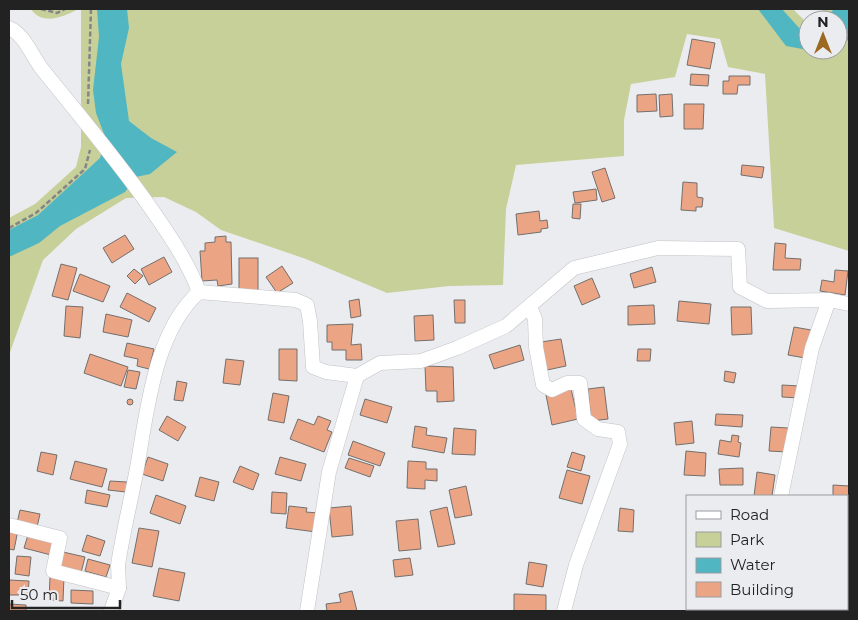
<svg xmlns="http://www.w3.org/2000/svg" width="858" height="620" viewBox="0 0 858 620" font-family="Montserrat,sans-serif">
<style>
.green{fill:#c7d099}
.water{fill:#50b6c1}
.building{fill:#eca584;stroke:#736f6d}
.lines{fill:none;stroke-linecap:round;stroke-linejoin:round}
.street-casing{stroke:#c1c2c6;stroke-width:15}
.path{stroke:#858588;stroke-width:2.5;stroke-dasharray:5 2.5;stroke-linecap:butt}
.street{stroke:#fff;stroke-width:14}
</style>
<rect width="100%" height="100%" fill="#ebecf0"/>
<!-- green -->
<g class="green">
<path d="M31,9h47c-14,8 -36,17 -47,0z"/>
<polygon points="81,9 793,9 808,24 808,50 838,50 838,20 814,20 824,9 849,9 849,251 774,228 765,74 728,67 720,39 687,34 675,77 631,84 624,120 624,156 516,165 506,209 503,285 449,286 387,293 306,259 221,230 196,212 164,197 126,198 76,229 43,260 9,355 9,218 35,204 76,167 81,147"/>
</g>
<!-- water -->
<g class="water">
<polygon points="97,9 127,9 129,28 121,64 129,121 151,138 177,152 150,174 136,177 125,192 60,226 39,243 9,257 9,230 38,215 100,158 106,139 96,113 93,90 99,37"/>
<polygon points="758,9 782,9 801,30 808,28 808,50 786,46"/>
<polygon points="834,9 849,9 849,40 838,44 838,20 824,20"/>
</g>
<!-- building -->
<g class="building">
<polygon points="692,39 715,43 710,69 687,65"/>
<polygon points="691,74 709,75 708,86 690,85"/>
<polygon points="729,76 750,76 750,85 738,85 737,94 723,94 723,81 729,81"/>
<polygon points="656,94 657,111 637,112 637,95"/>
<polygon points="672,94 673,116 660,117 659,95"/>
<polygon points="684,104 704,104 703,129 684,129"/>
<polygon points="742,165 764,167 762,178 741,175"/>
<polygon points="605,168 615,198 602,202 592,172"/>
<polygon points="683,182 697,183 697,197 703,198 702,207 696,207 696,211 681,210"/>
<polygon points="596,189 597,200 575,203 573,192"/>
<polygon points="573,204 581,204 580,219 572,218"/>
<polygon points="539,211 540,221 547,220 548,228 541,229 541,232 518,235 516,214"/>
<polygon points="125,235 134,249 112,263 103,248"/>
<polygon points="226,236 226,242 231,242 232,284 218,286 217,280 202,281 200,251 205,251 205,243 215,242 215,237"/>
<polygon points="775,243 786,244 785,258 801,259 800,270 773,270"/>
<polygon points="164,257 172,272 149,285 141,269"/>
<rect x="239" y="258" width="19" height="32"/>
<polygon points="61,264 77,268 68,300 52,296"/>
<polygon points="282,266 293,283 277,293 266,277"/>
<polygon points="652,267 656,282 634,288 630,274"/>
<polygon points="134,269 143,276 135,284 127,276"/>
<polygon points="835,270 848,271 845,295 820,291 822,280 834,282"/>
<polygon points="80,274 110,286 103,302 73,291"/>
<polygon points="592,278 600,297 582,305 574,286"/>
<polygon points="127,293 156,308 149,322 120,307"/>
<polygon points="359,299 361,316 351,318 349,301"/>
<polygon points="454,300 465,300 465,323 455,323"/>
<polygon points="679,301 711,304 709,324 677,321"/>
<polygon points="654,305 655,324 628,325 628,306"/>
<polygon points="66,306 83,307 80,338 64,336"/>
<polygon points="731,307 751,307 752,334 732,335"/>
<polygon points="106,314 132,320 128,337 103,332"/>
<polygon points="433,315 434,340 415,341 414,316"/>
<polygon points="353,324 351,345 361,344 362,360 346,360 346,350 332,350 332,342 327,342 327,325"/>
<polygon points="794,327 811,330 805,358 788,355"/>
<polygon points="561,339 566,366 547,370 541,342"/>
<polygon points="127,343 154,349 149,369 137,366 138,359 124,356"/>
<polygon points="520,345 524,360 494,369 489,355"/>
<polygon points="279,349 297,349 297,381 279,380"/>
<polygon points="638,349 651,349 650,361 637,361"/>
<polygon points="90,354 128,367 121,386 84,373"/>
<polygon points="226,359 244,361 240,385 223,383"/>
<polygon points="425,366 453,367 454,401 437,402 437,391 426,391"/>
<polygon points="128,370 140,372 136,389 124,387"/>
<polygon points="725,371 736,373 734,383 724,381"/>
<polygon points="177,381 187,383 183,401 174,400"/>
<polygon points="782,385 800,386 799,398 782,397"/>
<polygon points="604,387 608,419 591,421 588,389"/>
<polygon points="571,389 578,419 552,425 546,395"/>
<polygon points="273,393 289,396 284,423 268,420"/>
<circle cx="130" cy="402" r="3"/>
<polygon points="365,399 392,407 387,423 360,415"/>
<polygon points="716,414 743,415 742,427 715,425"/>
<polygon points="167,416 186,427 178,441 159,430"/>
<polygon points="318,416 331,421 327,430 332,432 324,452 290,439 298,419 314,425"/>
<polygon points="692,421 694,443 676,445 674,423"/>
<polygon points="415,426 427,428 426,435 447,438 444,453 412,447"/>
<polygon points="771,427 788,428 787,452 769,451"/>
<polygon points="454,428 476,430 475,455 452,454"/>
<polygon points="732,435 739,436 738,442 741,443 739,457 718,454 720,440 731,442"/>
<polygon points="353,441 385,453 380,466 348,455"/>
<polygon points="686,451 706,453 705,476 684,475"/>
<polygon points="41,452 57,455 53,475 37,471"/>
<polygon points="572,452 585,456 581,471 567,467"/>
<polygon points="148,457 168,464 163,481 142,474"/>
<polygon points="280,457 306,464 301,481 275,474"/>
<polygon points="349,458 374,466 370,477 345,468"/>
<polygon points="75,461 107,469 102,487 70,479"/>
<polygon points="408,461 426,462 426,469 437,469 437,481 425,480 425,489 407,488"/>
<polygon points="240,466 259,474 253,490 233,482"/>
<polygon points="743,468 743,485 720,485 719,469"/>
<polygon points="567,470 590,476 582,504 559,498"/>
<polygon points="757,472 775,475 772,496 754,496"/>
<polygon points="200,477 219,482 214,501 195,496"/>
<polygon points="110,481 127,482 126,492 108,490"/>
<polygon points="833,485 849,486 849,513 847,513 847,496 833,496"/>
<polygon points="466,486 472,515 455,518 449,490"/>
<polygon points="87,490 110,495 107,507 85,503"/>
<polygon points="272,492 287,493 286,514 271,513"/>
<polygon points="156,495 186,506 180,524 150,513"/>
<polygon points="289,506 307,508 306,512 318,513 316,532 286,528"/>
<polygon points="351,506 353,535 332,537 329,508"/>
<polygon points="447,507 455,544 438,547 430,511"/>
<polygon points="620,508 634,510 633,532 618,531"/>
<polygon points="20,510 40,514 37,527 17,523"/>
<polygon points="418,519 421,549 399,551 396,521"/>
<polygon points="9,528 18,530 14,550 9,549"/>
<polygon points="139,528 159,531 152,567 132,563"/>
<polygon points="847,530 849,530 848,559 847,547"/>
<polygon points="28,535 55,542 51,555 24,548"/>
<polygon points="87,535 105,541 100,556 82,551"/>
<polygon points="63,552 85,557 81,573 59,567"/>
<polygon points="17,556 31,557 29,576 15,574"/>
<polygon points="410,558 413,575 395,577 393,560"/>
<polygon points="88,559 110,565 106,577 85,571"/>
<polygon points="529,562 547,565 543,587 526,584"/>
<polygon points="159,568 185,573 179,601 153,596"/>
<polygon points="50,577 64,577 63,601 49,600"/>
<rect x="847" y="579" width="2" height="25"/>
<polygon points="9,580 29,581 28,595 9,595"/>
<polygon points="71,590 93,591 93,604 71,603"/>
<polygon points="352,591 357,611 327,611 326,604 341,602 339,594"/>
<polygon points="514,594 546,595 546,611 514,611"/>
<polygon points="9,604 26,605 26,611 9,611"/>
</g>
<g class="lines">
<defs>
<g id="street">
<path d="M9,28c15,6 23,28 33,41 37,46 76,92 110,141 18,26 36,52 47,82"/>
<polyline points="530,307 535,319 536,347 543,385 552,390 567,383 580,383 584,419 598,429 618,432 620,444 576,565 564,611"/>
<polyline points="781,496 812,348 829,300"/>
<polyline points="9,525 60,538 53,571 119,588"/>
<polyline points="779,609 779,611"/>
<path d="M111,611l8,-23 -1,-23c5,-33 13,-65 19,-97 10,-56 17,-136 62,-176l97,8 11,5 3,16 3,46 13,5 31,4 23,-13 41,-2 36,-13 49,-22 68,-58 84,-20 80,1 2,38 27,14 62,-1 20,4"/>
<polyline points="307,611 329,472 357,376"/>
</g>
</defs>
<!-- street casing -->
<use href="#street" class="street-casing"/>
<!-- path -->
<g class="path">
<polyline points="41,9 57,13 65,9"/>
<polyline points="88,104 91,9"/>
<polyline points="9,228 36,213 85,169 90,150"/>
</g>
<!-- street -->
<use href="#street" class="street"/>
</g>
<!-- border -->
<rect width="858" height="620" fill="none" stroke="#222223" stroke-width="20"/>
<!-- legend -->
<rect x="686" y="495" width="162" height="115" fill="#ebecf0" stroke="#9b9b9e"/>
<rect x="696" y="511" width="25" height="8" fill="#ffffff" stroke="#9b9b9e"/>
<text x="730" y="520" font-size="15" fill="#222223">Road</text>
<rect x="696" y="532" width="25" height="15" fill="#c7d099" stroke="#9b9b9e"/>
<text x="730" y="545" font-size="15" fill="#222223">Park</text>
<rect x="696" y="558" width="25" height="15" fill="#50b6c1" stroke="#9b9b9e"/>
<text x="730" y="570" font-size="15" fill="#222223">Water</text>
<rect x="696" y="582" width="25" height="15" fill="#eca584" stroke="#9b9b9e"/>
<text x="730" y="595" font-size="15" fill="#222223">Building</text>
<!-- north arrow -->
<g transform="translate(823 35)"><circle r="24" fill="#ebecf0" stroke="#9b9b9e"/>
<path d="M0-4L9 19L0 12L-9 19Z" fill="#9d6821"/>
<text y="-8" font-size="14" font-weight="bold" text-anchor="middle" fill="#222223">N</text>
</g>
<!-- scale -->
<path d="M12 600v8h108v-8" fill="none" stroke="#222223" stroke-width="2.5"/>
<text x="20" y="600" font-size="15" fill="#222223" stroke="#ebecf0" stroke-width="4" paint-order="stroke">50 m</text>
</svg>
